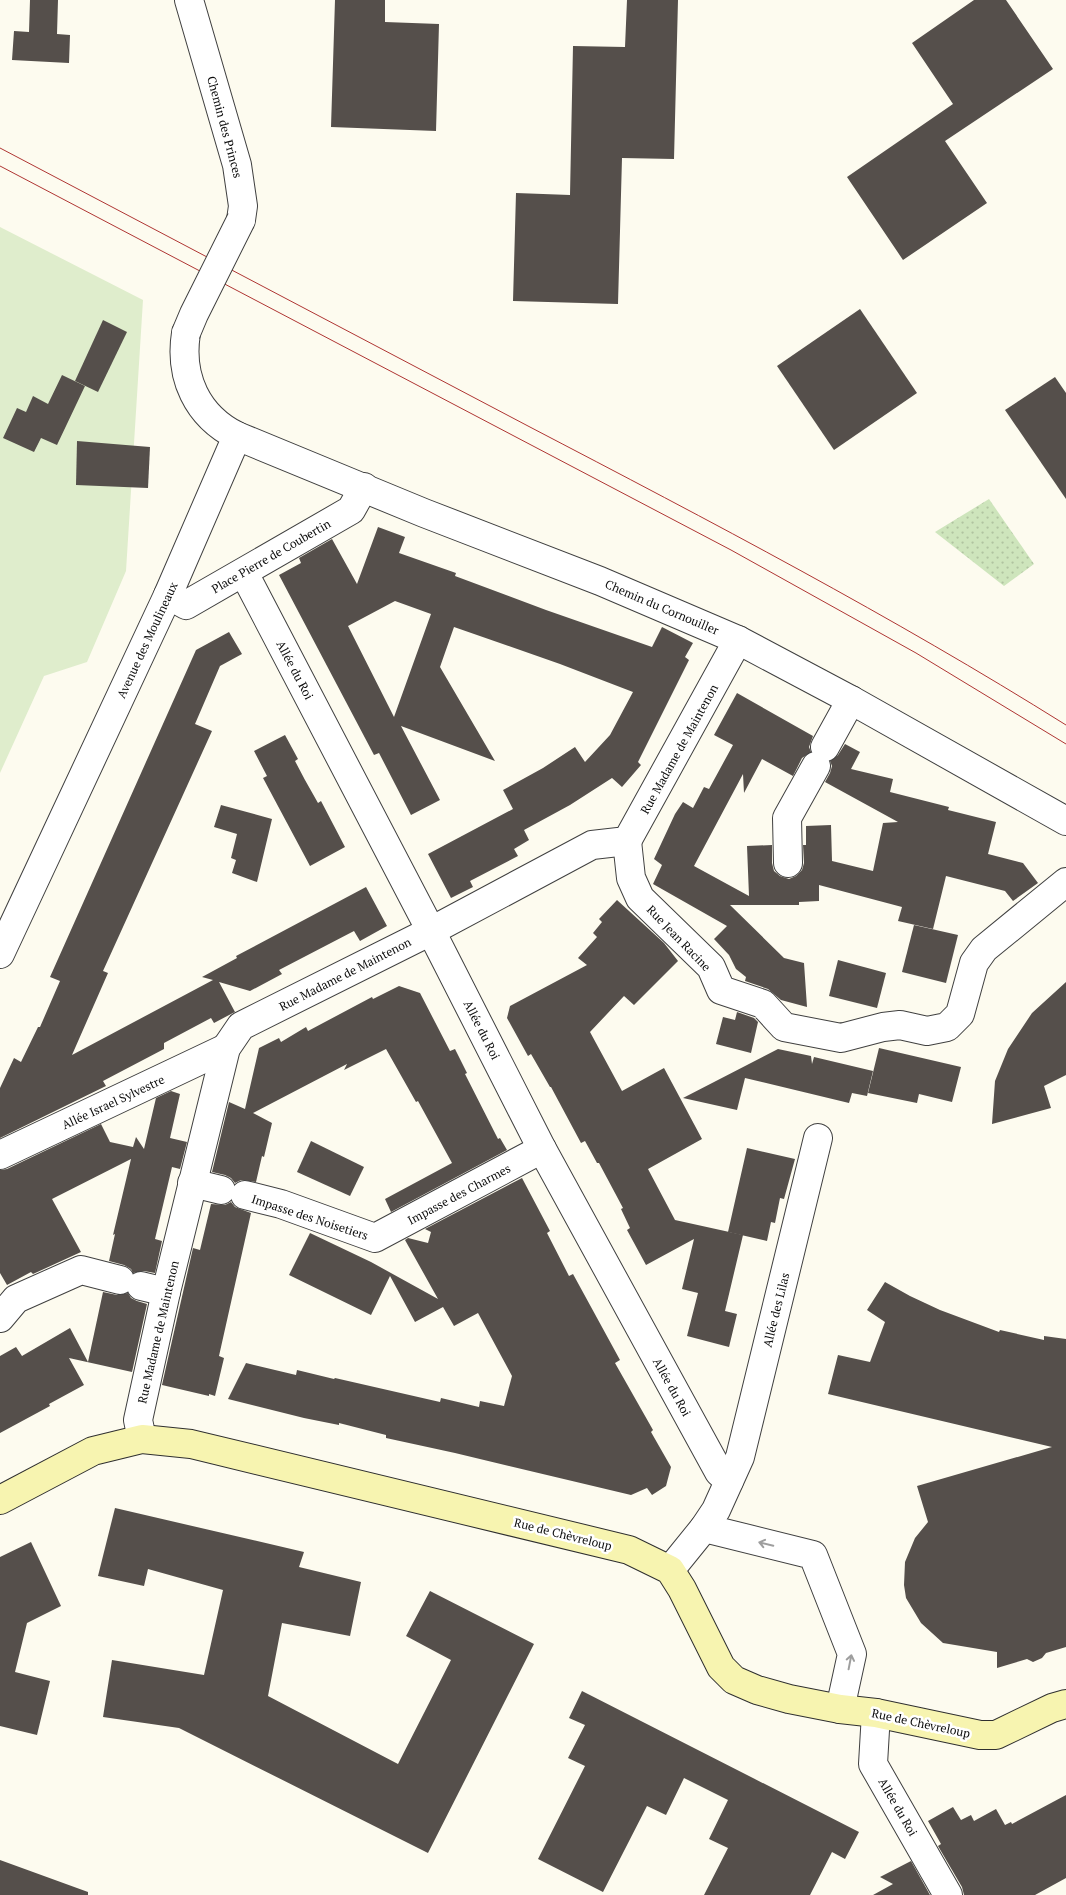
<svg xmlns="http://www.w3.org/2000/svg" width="1066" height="1895" viewBox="0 0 1066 1895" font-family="'PT Serif',serif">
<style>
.park{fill:url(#park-dots)}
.pitch{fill:#dfedcc}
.building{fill:#554f4b;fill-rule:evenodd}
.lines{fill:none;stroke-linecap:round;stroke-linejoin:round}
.street-casing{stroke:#404040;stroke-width:30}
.secondary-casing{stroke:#2f2f2f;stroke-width:30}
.street{stroke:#fff;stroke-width:28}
.secondary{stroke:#f7f4b0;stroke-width:28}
.tram{stroke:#af3533;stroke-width:1}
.street-bridge-casing{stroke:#404040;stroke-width:30;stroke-linecap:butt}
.street-bridge{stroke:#fff;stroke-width:28}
.oneway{stroke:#9e9e9e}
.labels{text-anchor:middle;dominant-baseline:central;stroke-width:5;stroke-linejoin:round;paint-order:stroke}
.street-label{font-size:12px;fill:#0d0d0d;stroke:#fff}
</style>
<defs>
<pattern id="park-dots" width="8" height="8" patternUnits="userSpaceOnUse" patternTransform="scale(1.25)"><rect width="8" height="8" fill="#cee5bc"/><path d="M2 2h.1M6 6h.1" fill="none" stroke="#b0c3a0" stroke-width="1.8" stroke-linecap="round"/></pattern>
</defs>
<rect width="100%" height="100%" fill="#fdfbef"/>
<!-- park -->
<polygon class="park" points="989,499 1034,564 1004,586 935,532"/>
<!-- pitch -->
<polygon class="pitch" points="0,227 143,300 126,571 87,662 44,676 0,773"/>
<!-- building -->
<g class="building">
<polygon points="30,0 58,0 57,34 70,35 69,63 12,60 14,31 29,32"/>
<polygon points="335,0 385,0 385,22 439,24 436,131 331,127"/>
<polygon points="627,0 678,0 674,159 622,158 618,304 513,301 516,193 570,195 573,46 625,47"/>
<polygon points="974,0 1006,0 1053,69 945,141 987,203 903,260 847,177 953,104 912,43"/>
<polygon points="860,309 917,393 834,450 777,366"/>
<polygon points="103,320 127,332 98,392 75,381"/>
<polygon points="62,375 85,386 57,445 41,438 34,452 3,438 17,408 26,412 33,396 48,404"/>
<polygon points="1055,377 1066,393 1066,499 1005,410"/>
<polygon points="77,441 150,447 148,488 76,485"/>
<path d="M378,527l27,10 -6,16 57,20 -1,3 91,34 106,37 10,-20 31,16 -8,14 4,3 -51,102 3,3 -19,22 -10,-9 -42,27 -46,25 5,10 -15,9 4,7 -48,25 3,6 -22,11 -23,-44 85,-45 -10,-19 40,-22 32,-21 10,15 25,-27 23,-43 -73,-28 -106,-37 -14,40 55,94 -94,-35 39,74 -29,15 -32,-62 -5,2 -95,-180 22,-12 -2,-5 33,-19 25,45zM395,601l36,13 -37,103 -46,-91z"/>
<polygon points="229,632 242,654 220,666 195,724 212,731 103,971 108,973 72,1055 213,980 202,977 237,958 236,956 366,887 387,926 360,941 354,931 279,970 282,974 250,991 219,982 235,1012 231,1014 214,1023 211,1018 164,1043 164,1049 103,1081 106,1086 0,1138 0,1088 14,1058 21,1062 38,1027 40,1027 60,981 50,977 196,650"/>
<polygon points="737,693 813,736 809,747 811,752 802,758 793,776 762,759 744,793 743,774 694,866 749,896 747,846 772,845 772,863 774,871 780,876 789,879 796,876 802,870 804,863 803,845 806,845 806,826 831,825 832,861 873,871 883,823 898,822 825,782 830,773 832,766 830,761 838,755 845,744 860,752 851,769 893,779 890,792 949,807 948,810 996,822 988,854 1023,863 1038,883 1013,901 1005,891 946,876 933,929 898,921 902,907 819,885 819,901 799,902 799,905 730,905 784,958 804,963 807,1007 781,1000 768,989 745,981 746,977 736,969 729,955 714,939 727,926 653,884 662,865 654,859 675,814 683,802 693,808 704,787 709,789 733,745 714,735"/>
<polygon points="285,735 298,759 295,761 305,780 318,803 321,801 345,847 310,866 263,778 267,776 254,751"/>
<polygon points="221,805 272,819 257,882 232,873 236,860 231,858 237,834 214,827"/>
<polygon points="617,900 664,943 678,961 634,1005 624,996 590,1032 622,1091 664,1068 702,1139 648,1169 675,1220 743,1235 725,1311 737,1314 729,1347 687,1336 698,1293 682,1289 694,1239 646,1265 627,1230 630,1228 621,1209 623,1208 599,1163 597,1163 585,1141 581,1143 551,1087 550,1087 531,1054 528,1056 507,1018 510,1006 587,965 578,958 597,937 593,933 602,922 599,919"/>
<polygon points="914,925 958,935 946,983 902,972"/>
<polygon points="838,960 886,973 877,1008 829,996"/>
<polygon points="1066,982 1066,1075 1044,1086 1051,1108 992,1124 995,1081 1008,1049 1032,1013"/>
<polygon points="399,986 420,993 450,1051 455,1049 467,1073 465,1074 498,1139 500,1138 507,1150 391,1212 385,1199 452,1163 418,1101 416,1102 386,1049 344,1070 347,1064 253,1113 272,1123 264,1157 262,1156 256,1182 241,1180 235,1183 231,1178 225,1175 212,1172 229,1102 245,1109 259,1048 279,1038 281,1042 306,1027 308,1031 372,997 373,999"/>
<polygon points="737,1012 754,1018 758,1022 751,1053 716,1044 723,1017 735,1020"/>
<polygon points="879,1048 961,1067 952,1102 919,1094 917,1103 868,1093"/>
<polygon points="778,1049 811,1056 812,1064 814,1057 873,1071 867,1096 852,1093 849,1103 745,1078 737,1110 683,1098"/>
<polygon points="171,1091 180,1094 170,1138 187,1142 180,1169 172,1167 155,1239 162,1241 155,1273 144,1271 133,1273 131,1269 124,1265 109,1261 115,1234 113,1235 131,1159 52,1199 81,1252 33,1274 31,1272 7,1285 0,1273 0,1170 7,1169 101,1124 110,1142 133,1147 136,1137 144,1149 156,1098"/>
<polygon points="311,1141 364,1167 350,1196 297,1172"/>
<polygon points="747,1148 795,1159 784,1199 780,1198 775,1223 771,1222 767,1241 728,1232"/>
<polygon points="522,1178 550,1231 547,1233 569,1276 573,1274 620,1360 615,1363 653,1430 651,1432 671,1467 666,1486 652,1495 647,1488 631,1495 455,1453 386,1438 386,1435 339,1423 339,1425 304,1418 228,1399 246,1363 296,1375 297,1370 334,1379 335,1378 440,1402 441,1398 479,1407 480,1401 504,1406 512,1376 478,1313 454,1326 443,1307 415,1322 390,1276 371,1315 289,1275 310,1233 371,1262 438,1299 405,1240 408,1238 428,1243 431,1232 425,1229"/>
<polygon points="231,1202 235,1207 251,1213 219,1356 224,1358 215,1396 209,1394 209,1396 162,1385 193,1248 200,1250 211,1204 225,1205"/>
<polygon points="885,1282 910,1296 940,1310 999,1332 1000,1330 1044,1340 1044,1336 1066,1339 1066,1647 1046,1653 1042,1658 1033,1662 1027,1659 997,1668 997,1652 943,1643 921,1623 906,1598 904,1585 905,1562 915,1538 928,1522 917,1486 1052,1447 828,1394 838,1355 870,1362 885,1322 867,1310"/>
<polygon points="103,1292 117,1295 128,1293 131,1298 137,1301 147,1304 132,1372 69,1358 84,1385 49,1404 50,1406 0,1433 0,1356 16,1347 22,1356 70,1328 88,1362"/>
<polygon points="115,1508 304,1552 299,1567 361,1582 350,1636 282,1623 268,1696 398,1764 451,1660 406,1636 430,1591 534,1644 428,1853 179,1728 103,1717 112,1660 204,1675 223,1590 148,1569 144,1586 98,1576"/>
<polygon points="31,1542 61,1606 27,1623 15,1672 50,1681 37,1735 0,1726 0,1557"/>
<polygon points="582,1691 859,1832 845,1859 832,1852 810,1895 704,1895 728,1848 709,1839 728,1800 684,1778 666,1815 647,1806 603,1892 538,1859 585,1766 568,1758 585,1725 569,1718"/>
<polygon points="1066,1795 1066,1878 1035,1895 964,1895 962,1887 938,1846 941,1844 928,1821 953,1807 961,1820 971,1815 974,1821 996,1809 1005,1825 1011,1822 1012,1824"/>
<polygon points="0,1860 88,1892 88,1895 0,1895"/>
<polygon points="911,1861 930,1895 873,1895 893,1884 880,1877"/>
</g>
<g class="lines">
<defs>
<g id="street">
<polyline points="189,0 237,165 243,206 241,220"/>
<polyline points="237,436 424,513 600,581 738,640 851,700 1066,821"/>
<polyline points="244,573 431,931 542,1149 719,1472 729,1481"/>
<polyline points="168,595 186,605 351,510 364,487"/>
<polyline points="825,747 851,700"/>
<polyline points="627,841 631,878 640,898 711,967 721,990 763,1004 784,1027 841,1038 883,1027 900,1025 927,1031 947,1027 960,1014 974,963 984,949 1066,882"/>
<polyline points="788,863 787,818 816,766"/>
<path d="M0,954l168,-359 69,-159c-40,-20 -58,-59 -51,-103"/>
<polyline points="0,1155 226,1048"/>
<polyline points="192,1183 221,1190"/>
<polyline points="245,1195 281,1204 375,1238 542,1149"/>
<polyline points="141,1286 166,1292"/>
<polyline points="0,1318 16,1299 81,1270 120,1280"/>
<polyline points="142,1439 138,1420 166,1292 226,1048 241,1026 431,931 592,845 627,841 738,640"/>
<polyline points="704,1528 813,1555 852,1654 840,1709"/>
<polyline points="670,1570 704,1528 716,1510 740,1457 818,1138"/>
<polyline points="876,1713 873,1764 948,1895"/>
</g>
<polyline id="secondary" points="0,1500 93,1451 142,1439 191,1444 629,1550 670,1570 682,1589 721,1667 734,1680 757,1690 789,1699 840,1709 876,1713 980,1735 996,1735 1052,1708 1066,1704"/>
</defs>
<!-- street casing -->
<use href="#street" class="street-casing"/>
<!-- secondary casing -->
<use href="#secondary" class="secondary-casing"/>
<!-- street -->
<use href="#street" class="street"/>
<!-- secondary -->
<use href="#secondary" class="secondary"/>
<!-- tram -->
<g class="tram">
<path d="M0,148c176,93 352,185 528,278 182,95 364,190 538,299"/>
<polyline points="0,166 731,550 916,653 1066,744"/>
</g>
<defs>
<polyline id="street-bridge" points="186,333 194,314 241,220"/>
</defs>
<!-- street-bridge casing -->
<use href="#street-bridge" class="street-bridge-casing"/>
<!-- street-bridge -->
<use href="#street-bridge" class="street-bridge"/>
</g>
<!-- one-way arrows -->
<defs><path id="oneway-shaft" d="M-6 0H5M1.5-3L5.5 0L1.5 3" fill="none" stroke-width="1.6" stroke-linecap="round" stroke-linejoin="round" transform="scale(1.25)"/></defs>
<g class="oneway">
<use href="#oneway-shaft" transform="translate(766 1544) rotate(-166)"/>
<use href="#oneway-shaft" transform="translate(850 1662) rotate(-79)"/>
</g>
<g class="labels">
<!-- street labels -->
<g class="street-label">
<text transform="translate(225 127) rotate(75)">Chemin des Princes</text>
<text transform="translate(271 556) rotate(-30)">Place Pierre de Coubertin</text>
<text transform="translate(662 607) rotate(23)">Chemin du Cornouiller</text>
<text transform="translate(147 640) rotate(-65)">Avenue des Moulineaux</text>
<text transform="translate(295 670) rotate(62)">Allée du Roi</text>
<text transform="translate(679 749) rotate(-61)">Rue Madame de Maintenon</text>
<text transform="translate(679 938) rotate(46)">Rue Jean Racine</text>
<text transform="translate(345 974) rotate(-27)">Rue Madame de Maintenon</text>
<text transform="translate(482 1030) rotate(63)">Allée du Roi</text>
<text transform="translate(113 1102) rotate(-25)">Allée Israel Sylvestre</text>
<text transform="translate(459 1194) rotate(-28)">Impasse des Charmes</text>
<text transform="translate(310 1217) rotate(18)">Impasse des Noisetiers</text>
<text transform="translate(776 1310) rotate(-76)">Allée des Lilas</text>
<text transform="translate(158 1332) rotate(-77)">Rue Madame de Maintenon</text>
<text transform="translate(672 1387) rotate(61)">Allée du Roi</text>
<text transform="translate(563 1534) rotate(14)">Rue de Chèvreloup</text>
<text transform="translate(921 1723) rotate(12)">Rue de Chèvreloup</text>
<text transform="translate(898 1807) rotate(60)">Allée du Roi</text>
</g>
</g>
</svg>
